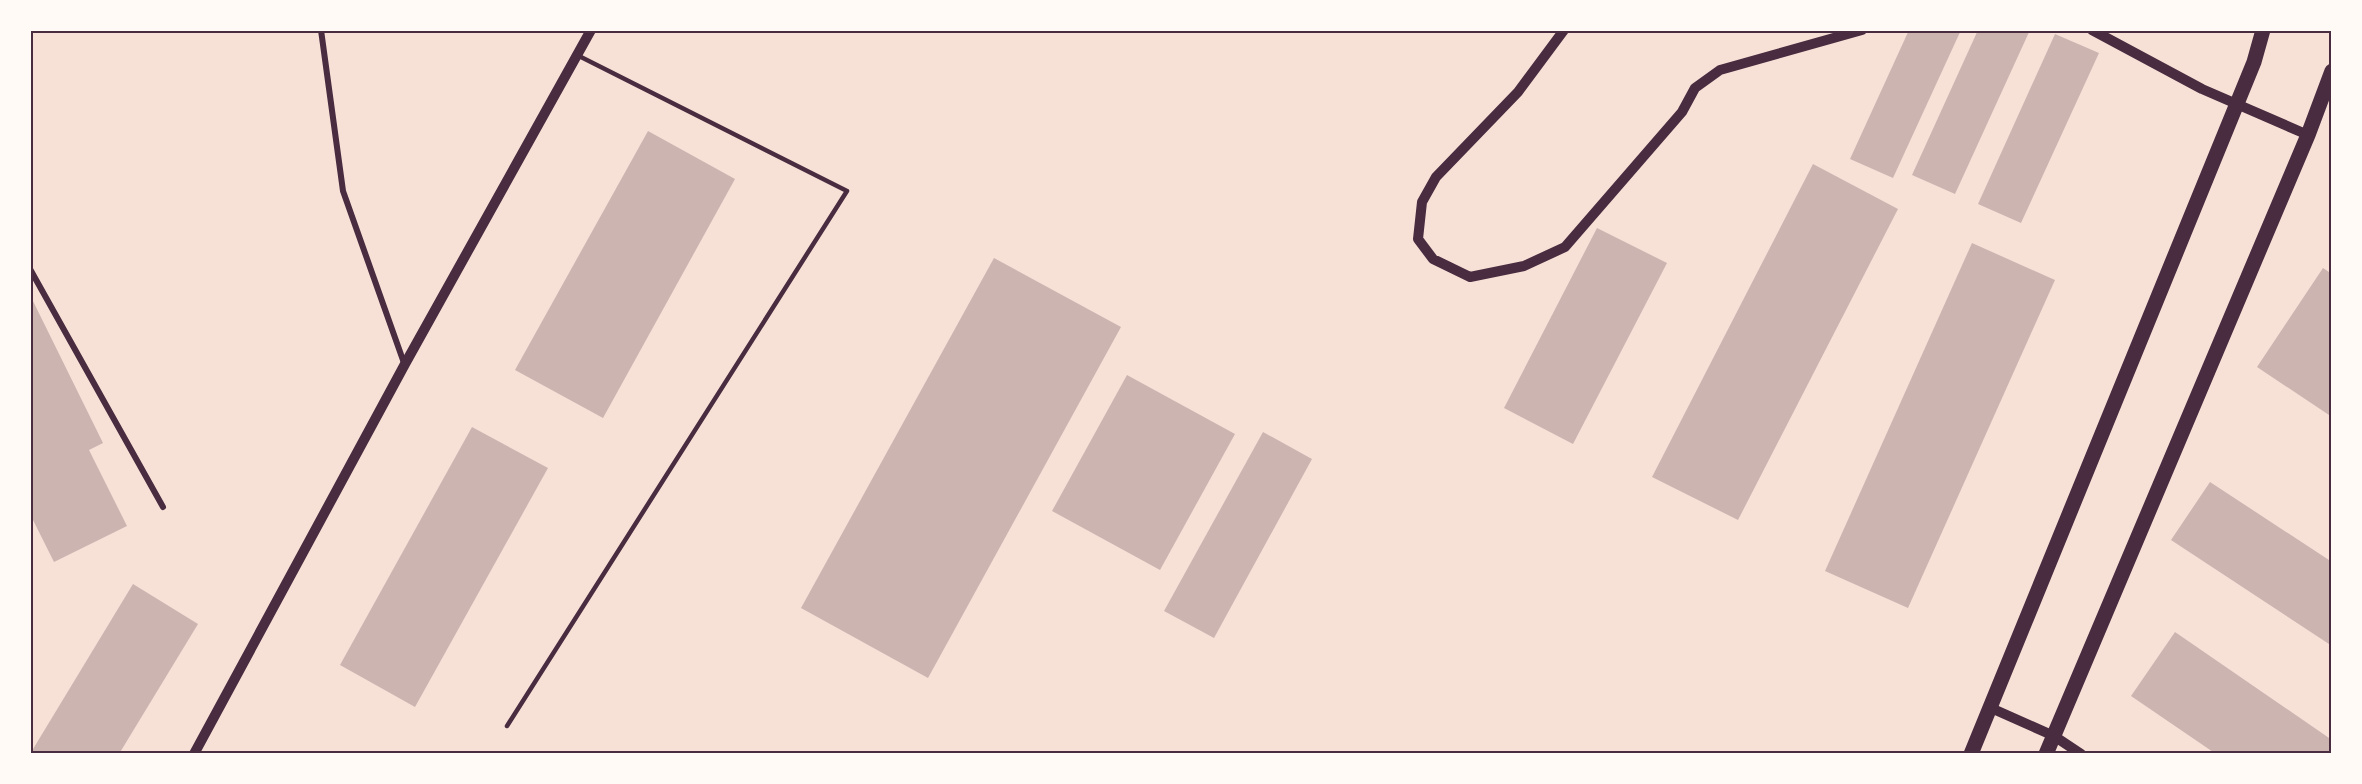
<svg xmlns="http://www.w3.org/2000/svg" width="2362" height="784" viewBox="0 0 2362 784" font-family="Manrope,sans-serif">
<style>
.building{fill:#ccb4b1}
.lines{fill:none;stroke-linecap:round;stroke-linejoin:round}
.service{stroke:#4a2c40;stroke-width:4.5}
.minor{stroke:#4a2c40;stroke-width:6}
.tertiary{stroke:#4a2c40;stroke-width:10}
.primary{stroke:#4a2c40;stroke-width:15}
.neatline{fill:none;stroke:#4a2c40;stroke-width:2}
</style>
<rect width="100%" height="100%" fill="#f7e1d7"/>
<!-- building -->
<g class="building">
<polygon points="1909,30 1961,30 1893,178 1850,159"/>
<polygon points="1978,30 2030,30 1955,194 1912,175"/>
<polygon points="2055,34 2099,53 2021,223 1978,204"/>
<polygon points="648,131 735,179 603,418 515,370"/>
<polygon points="1813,164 1898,209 1738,520 1652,477"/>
<polygon points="1597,228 1667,263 1573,444 1504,408"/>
<polygon points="1972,243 2055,280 1908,608 1825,571"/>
<polygon points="994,258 1121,327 928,678 801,608"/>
<polygon points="2323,268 2332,274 2332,417 2257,367"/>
<polygon points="30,295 103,443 89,450 127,526 54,562 30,514"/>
<polygon points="1127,375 1235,434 1160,570 1052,511"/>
<polygon points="472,427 548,468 415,707 340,665"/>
<polygon points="1263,432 1312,459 1214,638 1164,611"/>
<polygon points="2210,482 2332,562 2332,646 2171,540"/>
<polygon points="133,584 198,624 119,754 30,754"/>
<polygon points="2175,632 2332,740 2332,754 2216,754 2131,696"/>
</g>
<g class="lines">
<!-- service -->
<polyline class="service" points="507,726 847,191 577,55"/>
<!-- minor -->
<g class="minor">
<polyline points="321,30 343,191 404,363"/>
<polyline points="30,269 163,507"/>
</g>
<!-- tertiary -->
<g class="tertiary">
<polyline points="1564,30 1518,92 1436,177 1422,202 1418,239 1433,259 1470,277 1524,266 1565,247 1682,112 1695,88 1720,70 1862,30"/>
<polyline points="2092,30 2202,89 2308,135"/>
<polyline points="1991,708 2054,736 2081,754"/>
<polyline points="194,754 405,364 591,30"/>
</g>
<!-- primary -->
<g class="primary">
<polyline points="1971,754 2254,62 2263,30"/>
<polyline points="2046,754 2308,135 2332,71"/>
</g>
</g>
<!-- border -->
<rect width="2362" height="784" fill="none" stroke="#fffaf5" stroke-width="63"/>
<rect x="32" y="32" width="2298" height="720" class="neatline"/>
</svg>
